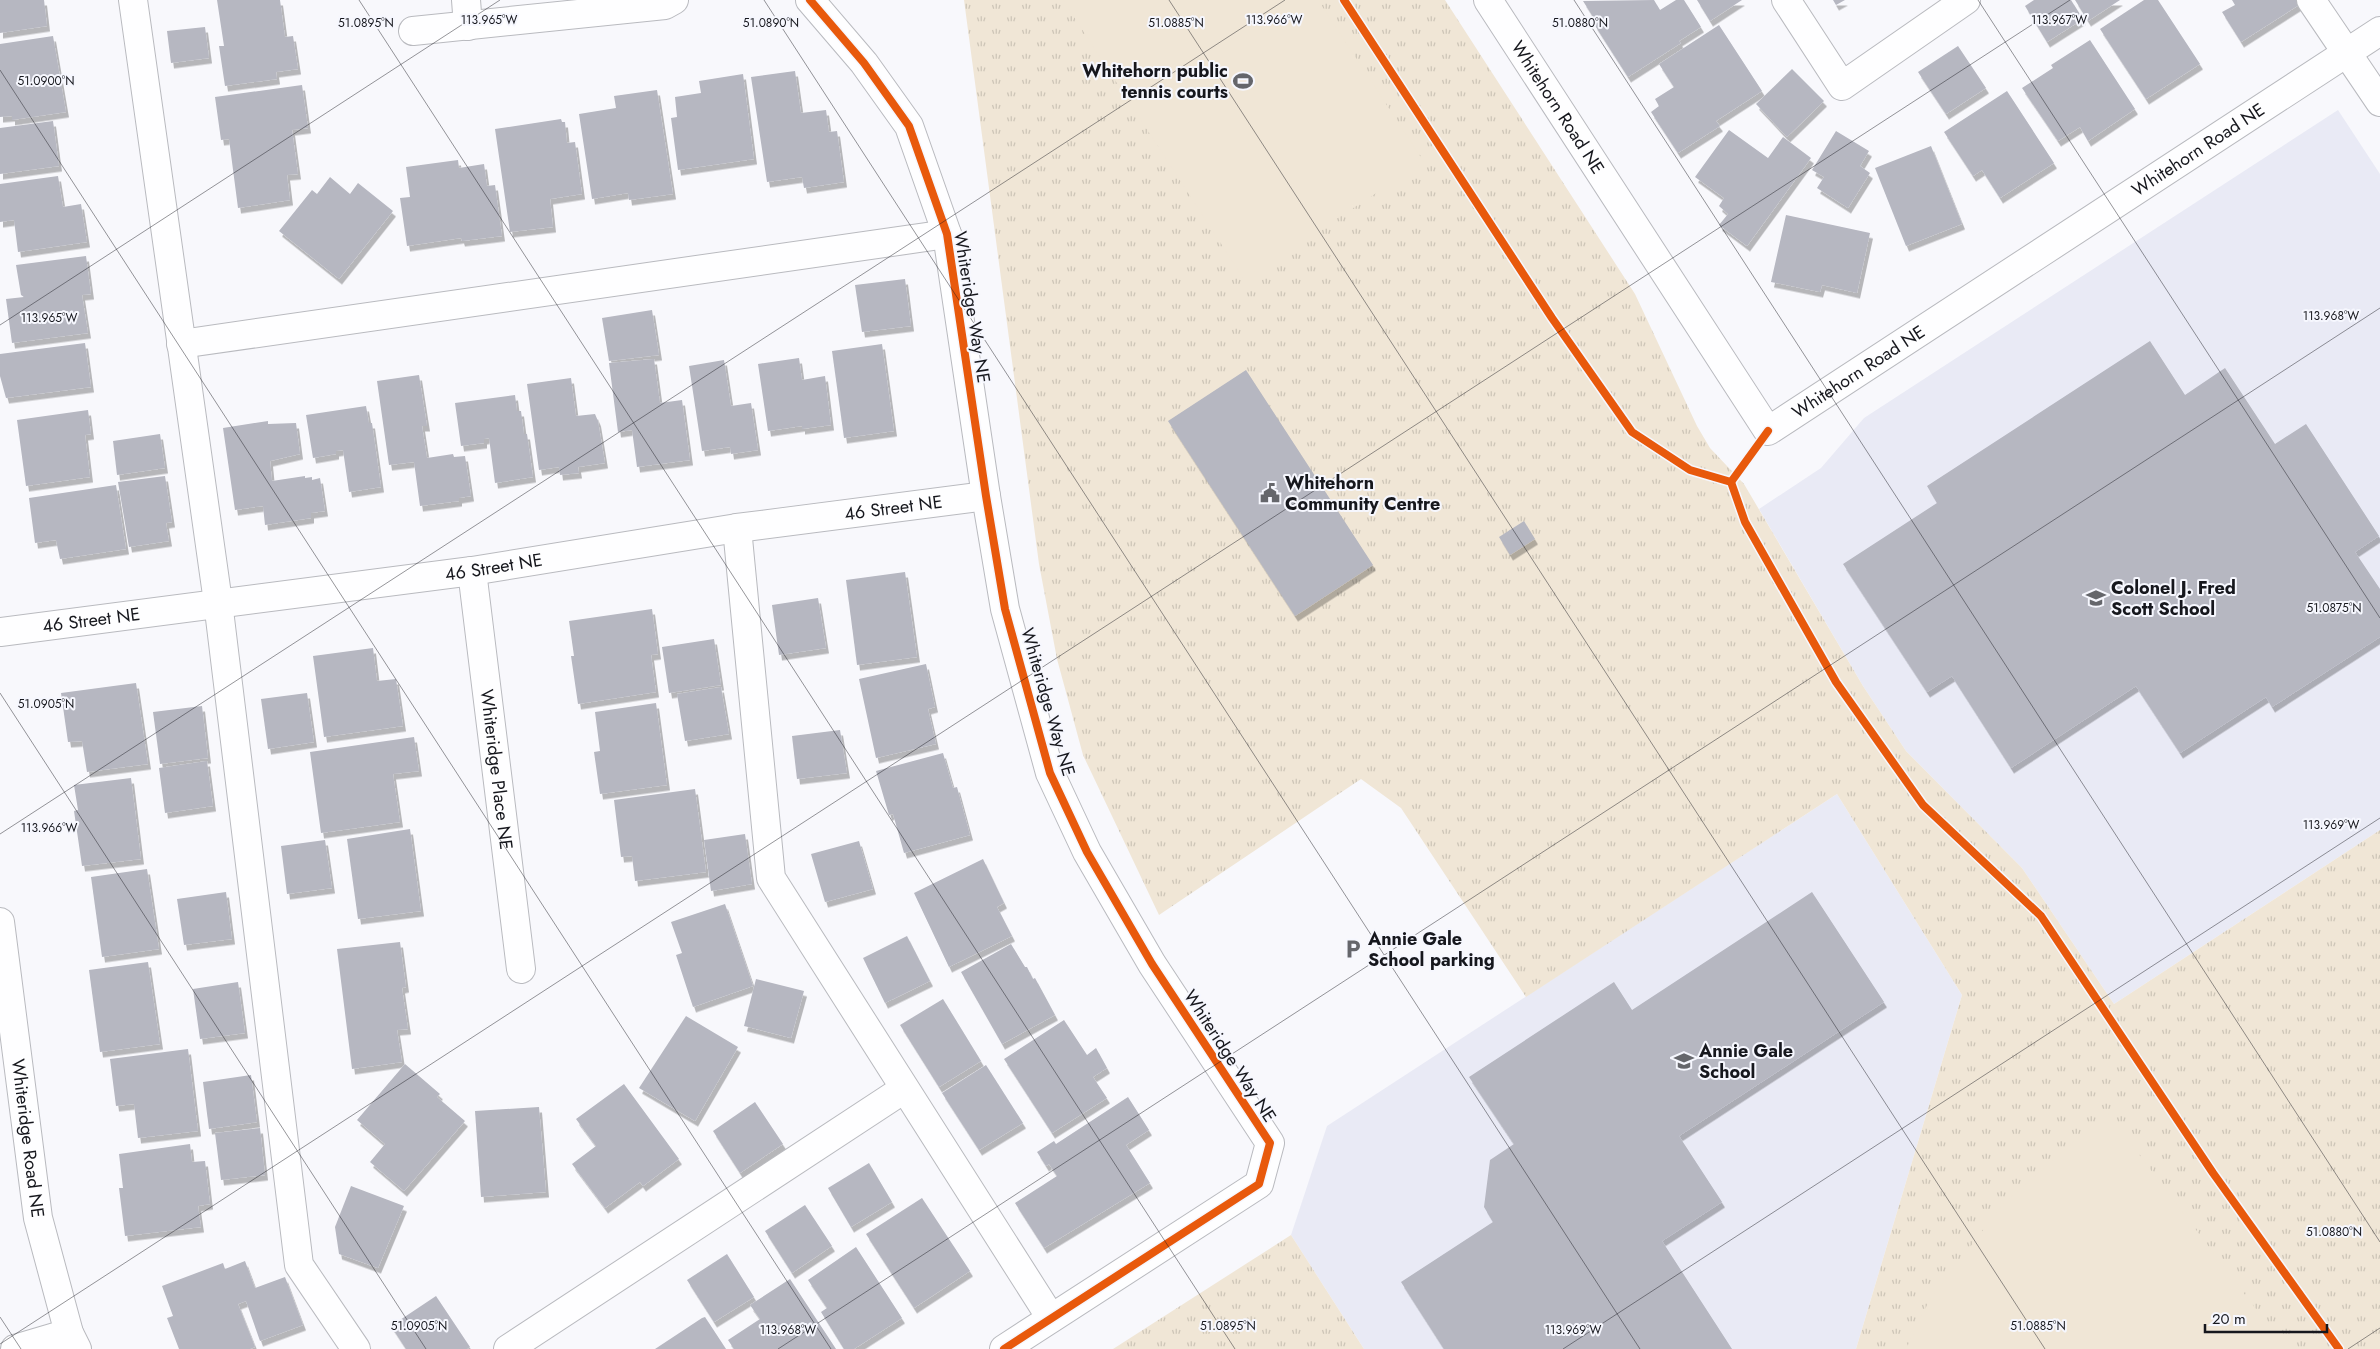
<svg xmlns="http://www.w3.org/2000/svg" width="2380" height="1349" viewBox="0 0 2380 1349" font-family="Jost,sans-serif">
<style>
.built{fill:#e9eaf5}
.grass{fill:url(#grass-tufts)}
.pitch{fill:#f0e6d6}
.building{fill:#b6b7c1;filter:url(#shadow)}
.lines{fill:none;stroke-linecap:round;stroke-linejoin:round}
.minor-casing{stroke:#b9babf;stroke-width:30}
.minor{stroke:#fefeff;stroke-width:28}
.cycleway-casing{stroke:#f6f7fe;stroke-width:11}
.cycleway{stroke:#e8590c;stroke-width:8}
.ticks{fill:none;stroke:#16171d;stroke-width:1;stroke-opacity:0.45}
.labels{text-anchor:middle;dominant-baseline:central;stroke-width:4;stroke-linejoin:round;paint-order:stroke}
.poi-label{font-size:18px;font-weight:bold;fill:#16171d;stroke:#f6f7fe;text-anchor:start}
.street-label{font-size:18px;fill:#16171d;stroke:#f6f7fe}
.ticks-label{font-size:12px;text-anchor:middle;fill:#16171d;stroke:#f6f7fe;stroke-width:4;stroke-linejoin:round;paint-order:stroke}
</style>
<defs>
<pattern id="grass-tufts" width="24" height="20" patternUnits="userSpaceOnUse" patternTransform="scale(1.25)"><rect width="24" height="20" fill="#f0e6d6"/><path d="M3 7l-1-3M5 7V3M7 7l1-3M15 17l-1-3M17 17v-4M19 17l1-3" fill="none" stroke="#cdc5b7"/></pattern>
<filter id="shadow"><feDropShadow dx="3" dy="5.5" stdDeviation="0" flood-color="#0004"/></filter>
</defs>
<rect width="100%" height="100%" fill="#f8f8fc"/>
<!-- built -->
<g class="built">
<polygon points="2338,110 2380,174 2380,830 2114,1004 2022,868 1906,751 1863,686 1759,509 1821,468 1864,418"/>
<polygon points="1837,794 1962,995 1856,1349 1364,1349 1291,1235 1327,1126"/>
</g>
<!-- grass -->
<g class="grass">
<polygon points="964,0 1445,0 1635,294 1697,426 1710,448 1744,484 1863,686 1906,751 2022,868 2114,1004 2380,830 2380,1349 1856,1349 1962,995 1837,794 1526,997 1401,808 1361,779 1159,915 1083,755 1057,659 1039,564"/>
<polygon points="1291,1235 1364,1349 1113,1349"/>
</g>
<!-- pitch -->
<g class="pitch">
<polygon points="1063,0 1318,0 1424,162 1244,279"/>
<polygon points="2107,1112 2286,1349 1906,1349 1929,1301 2002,1205"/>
</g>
<!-- building -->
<g class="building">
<polygon points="0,0 44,0 47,26 0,33"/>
<polygon points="217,0 280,0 285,37 293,36 298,69 276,72 277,79 225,86 219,46 224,46"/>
<polygon points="1654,0 1660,10 1676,0 1684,0 1701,27 1679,41 1681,43 1628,77 1594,24 1597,23 1583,1"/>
<polygon points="1697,0 1742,0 1710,21"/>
<polygon points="1833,0 1845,0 1836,5"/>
<polygon points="2034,0 2071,0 2083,19 2047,42 2025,6"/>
<polygon points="2075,0 2120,0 2088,21"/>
<polygon points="2144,0 2158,0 2200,64 2146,99 2100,29"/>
<polygon points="2232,0 2301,0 2302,3 2241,42 2222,12 2235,5"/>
<polygon points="1719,25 1762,91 1716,121 1720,126 1678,153 1651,112 1659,106 1655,99 1674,87 1659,64"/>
<polygon points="205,27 209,58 171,63 167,31"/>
<polygon points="53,36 66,112 12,120 12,116 0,117 0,44"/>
<polygon points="2090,40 2135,109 2088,141 2080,127 2058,141 2022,88 2053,68 2051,65"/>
<polygon points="1958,46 1986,88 1946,114 1918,72"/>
<polygon points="1792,69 1824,101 1787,137 1756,104"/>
<polygon points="795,71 801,113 826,110 829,132 837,131 844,182 804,188 802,177 767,182 751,77"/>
<polygon points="743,74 754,159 678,170 671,118 677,117 675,97 701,93 699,81"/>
<polygon points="302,85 308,128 292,130 298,174 287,175 290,200 238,208 229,139 221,140 215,97"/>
<polygon points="657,90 673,194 629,200 628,193 592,199 579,114 616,108 614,96"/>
<polygon points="2007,91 2054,163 2000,198 1982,170 1973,176 1944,132"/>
<polygon points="561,119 562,122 565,122 567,143 575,142 582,194 550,199 553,227 510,232 495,129"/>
<polygon points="53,121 59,166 0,174 0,128"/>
<polygon points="1729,130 1768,158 1783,137 1811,158 1747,246 1719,225 1728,214 1719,206 1724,198 1695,177"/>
<polygon points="1836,131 1869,151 1860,166 1870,173 1848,208 1817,188 1824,177 1812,170"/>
<polygon points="1931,146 1962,224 1906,246 1875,168"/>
<polygon points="458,160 459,168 484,164 487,186 495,185 502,236 462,241 461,238 407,246 400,198 410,197 406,167"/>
<polygon points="58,176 63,207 81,204 87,242 18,252 14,220 0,222 0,184"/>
<polygon points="330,177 350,194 358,183 393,211 339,279 279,231 312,190 317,194"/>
<polygon points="1786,215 1870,233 1857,293 1822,285 1820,292 1771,282"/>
<polygon points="86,256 91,294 82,295 88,333 12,343 6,299 24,297 21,295 16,265"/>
<polygon points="905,279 911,326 862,332 855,285"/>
<polygon points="652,310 659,355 609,361 602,318"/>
<polygon points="2150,341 2185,395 2225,368 2275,444 2306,424 2379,536 2355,552 2380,589 2380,637 2272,707 2266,697 2180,753 2136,686 2011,768 1952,676 1927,692 1843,564 1937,503 1927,486"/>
<polygon points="85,343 91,387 6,398 0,376 0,354"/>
<polygon points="882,344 894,431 844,438 832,351"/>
<polygon points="799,358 802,380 825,376 831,425 802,429 802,426 768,431 758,364"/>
<polygon points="654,359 660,403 682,400 690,460 637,467 632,430 618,432 609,363"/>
<polygon points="724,360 731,406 751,403 758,450 731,454 730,447 702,451 689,366"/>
<polygon points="1246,370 1373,565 1295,616 1168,421"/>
<polygon points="419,375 427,426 422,426 427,458 453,454 454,457 465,456 471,496 459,498 459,501 420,506 414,462 389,465 377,381"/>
<polygon points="571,378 576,416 595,414 598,421 605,463 578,467 579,473 560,475 559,467 539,470 527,384"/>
<polygon points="515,395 517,411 521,411 524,434 527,434 533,477 495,483 489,438 484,439 484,443 461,446 455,403"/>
<polygon points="366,406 369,423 372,423 381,487 349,492 343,450 336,451 336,454 313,458 306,415"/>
<polygon points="88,410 91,434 85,435 90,477 26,486 17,420"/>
<polygon points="268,421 268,424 296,423 300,454 270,461 272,481 305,476 305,478 312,477 312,480 320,478 325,511 311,513 311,518 265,525 263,506 235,510 223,428"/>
<polygon points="160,434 165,468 117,475 113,441"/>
<polygon points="165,476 172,522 166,523 169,541 129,547 118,482"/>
<polygon points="116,485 126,549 60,559 56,540 35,543 29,498"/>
<polygon points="1524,521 1535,539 1510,555 1499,537"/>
<polygon points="905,572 917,657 857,665 846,580"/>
<polygon points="818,598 826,648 779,655 772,605"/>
<polygon points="652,609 658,654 651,655 656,692 578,704 571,656 574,656 569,621"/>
<polygon points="714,639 721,685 669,693 662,647"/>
<polygon points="373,648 377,681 396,679 403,726 324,737 313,656"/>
<polygon points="926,664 935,707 928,709 936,744 876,758 859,679"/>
<polygon points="136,683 148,764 87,772 82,741 68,742 61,693"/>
<polygon points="721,687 729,734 685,741 677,694"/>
<polygon points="307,693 314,742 268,749 261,699"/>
<polygon points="656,703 667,785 600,794 594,752 600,751 595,712"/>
<polygon points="202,706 208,758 160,764 153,712"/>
<polygon points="840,730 847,773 797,779 792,736"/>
<polygon points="414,737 419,771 393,774 400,822 321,833 310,752"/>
<polygon points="943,753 953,788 957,787 970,835 904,853 893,814 889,815 876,771"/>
<polygon points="207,761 213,806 165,813 159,768"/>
<polygon points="131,778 141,859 82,866 74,811 78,810 74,785"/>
<polygon points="695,789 706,872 635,881 632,856 621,857 614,800"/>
<polygon points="410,829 421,911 358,919 347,839"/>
<polygon points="745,834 752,884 711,891 704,840"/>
<polygon points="325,840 332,888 287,894 281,846"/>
<polygon points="859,841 873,889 825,902 811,854"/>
<polygon points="983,859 1004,903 997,907 1012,936 949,967 914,893"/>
<polygon points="147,869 159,949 102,957 91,877"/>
<polygon points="226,892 232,939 184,945 177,899"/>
<polygon points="1812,892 1884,1002 1679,1136 1722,1202 1662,1241 1732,1349 1444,1349 1401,1282 1493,1222 1484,1207 1490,1160 1514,1144 1469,1077 1614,982 1632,1010"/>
<polygon points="725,904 753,986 693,1007 676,955 682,953 671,922"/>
<polygon points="907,936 930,981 885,1003 863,958"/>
<polygon points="400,942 406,987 402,988 408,1029 397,1030 402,1062 352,1069 337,949"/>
<polygon points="1011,944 1025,967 1027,967 1033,979 1035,978 1055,1015 1002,1044 961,972"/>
<polygon points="148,962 160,1044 100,1052 89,970"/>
<polygon points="756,979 804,991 791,1038 744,1026"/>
<polygon points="238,982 245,1033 200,1039 193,989"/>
<polygon points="943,999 981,1061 939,1087 900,1025"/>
<polygon points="686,1016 738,1047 695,1121 639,1088"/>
<polygon points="1064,1020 1087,1055 1096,1048 1107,1068 1093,1077 1107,1098 1052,1133 1004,1059"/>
<polygon points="188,1049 198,1131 138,1138 134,1104 116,1106 110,1059"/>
<polygon points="405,1064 440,1094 437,1097 465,1121 404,1191 370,1162 385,1144 357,1120"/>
<polygon points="986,1065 1023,1123 979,1150 942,1093"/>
<polygon points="251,1075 257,1122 209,1129 203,1082"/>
<polygon points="624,1084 679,1159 643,1186 640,1182 605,1208 572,1164 596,1146 576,1119"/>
<polygon points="1128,1097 1149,1130 1126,1145 1150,1183 1044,1248 1015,1203 1057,1176 1049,1164 1046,1166 1037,1152 1054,1141 1056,1144"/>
<polygon points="755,1102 783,1144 740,1173 713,1131"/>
<polygon points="539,1107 546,1192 481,1197 475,1111"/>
<polygon points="260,1128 265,1175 221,1180 215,1133"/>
<polygon points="190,1144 192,1162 205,1161 210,1204 198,1206 201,1227 125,1236 119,1188 123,1188 119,1154"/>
<polygon points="869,1163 892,1202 851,1227 828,1188"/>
<polygon points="351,1186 404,1206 378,1268 339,1254 335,1227"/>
<polygon points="922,1198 970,1271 914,1308 866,1234"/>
<polygon points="805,1205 832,1246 792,1273 765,1231"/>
<polygon points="856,1247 902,1318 854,1349 844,1349 821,1312 827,1308 808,1280"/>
<polygon points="727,1254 754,1297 714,1322 687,1280"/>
<polygon points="245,1261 255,1288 285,1277 303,1325 260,1341 246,1301 238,1304 255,1347 250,1349 179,1349 167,1318 173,1316 162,1286 223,1263 225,1269"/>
<polygon points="790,1279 836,1349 734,1349 728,1340 760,1319 750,1305"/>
<polygon points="436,1296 470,1347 467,1349 406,1349 391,1326"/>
<polygon points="705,1317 726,1349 655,1349 702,1318"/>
</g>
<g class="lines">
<defs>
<g id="minor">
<polyline points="133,0 218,602 299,1265 356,1349"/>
<polyline points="466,0 468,26"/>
<polyline points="810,0 864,63 909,126 947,234 986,496 1005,609 1050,773 1087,852 1152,964 1270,1143 1259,1184 1004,1349"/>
<path id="s1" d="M1488,0l280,431 612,-400"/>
<polyline points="1786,0 1842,86 1966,0"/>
<polyline points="2311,0 2380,102"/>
<polyline points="413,31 665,5 674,0"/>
<polyline points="181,344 947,234"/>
<polyline points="737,528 771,878 1051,1318"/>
<path id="s2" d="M472,571l49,398"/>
<path id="s3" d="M0,632l472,-61 265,-43 249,-32"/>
<path id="s4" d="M0,922l38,296 31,115 8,16"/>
<polyline points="15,1349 69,1333"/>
<polyline points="508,1349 904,1089"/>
</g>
</defs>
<!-- minor casing -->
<use href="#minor" class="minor-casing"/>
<!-- minor -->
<use href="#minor" class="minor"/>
<defs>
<g id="cycleway">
<polyline points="810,0 864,63 909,126 947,234 986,496 1005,609 1050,773 1087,852 1152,964 1270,1143 1259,1184 1004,1349"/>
<polyline points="1344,0 1552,318 1632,432 1690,470 1731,482 1745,522 1836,682 1923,805 2041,916 2213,1173 2339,1349"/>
<polyline points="1731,482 1768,431"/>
</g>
</defs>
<!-- cycleway casing -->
<use href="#cycleway" class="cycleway-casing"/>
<!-- cycleway -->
<use href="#cycleway" class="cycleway"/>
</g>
<!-- ticks -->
<path class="ticks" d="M359,0l876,1349M764,0l876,1349M1169,0l876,1349M1574,0l806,1242M1978,0l402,618M0,70l831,1279M0,325l500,-325M0,693l426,656M0,834l1285,-834M0,1317l21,32M0,1344l2070,-1344M778,1349l1602,-1041M1563,1349l817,-531M2348,1349l32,-21"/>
<!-- icons -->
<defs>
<symbol id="stadium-bare" viewBox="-9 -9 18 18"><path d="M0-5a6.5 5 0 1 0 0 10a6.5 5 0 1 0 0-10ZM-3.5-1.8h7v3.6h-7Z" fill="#65666b" stroke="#f6f7fe" stroke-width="2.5" paint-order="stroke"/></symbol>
<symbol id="civic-bare" viewBox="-9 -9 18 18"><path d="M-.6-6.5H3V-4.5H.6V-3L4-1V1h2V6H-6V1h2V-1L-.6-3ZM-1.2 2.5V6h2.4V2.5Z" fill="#65666b" stroke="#f6f7fe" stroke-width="2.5" paint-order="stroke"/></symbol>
<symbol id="school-bare" viewBox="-9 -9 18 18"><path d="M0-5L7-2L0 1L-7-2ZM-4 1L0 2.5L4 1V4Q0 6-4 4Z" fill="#65666b" stroke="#f6f7fe" stroke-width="2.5" paint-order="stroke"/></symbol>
<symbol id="parking-bare" viewBox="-9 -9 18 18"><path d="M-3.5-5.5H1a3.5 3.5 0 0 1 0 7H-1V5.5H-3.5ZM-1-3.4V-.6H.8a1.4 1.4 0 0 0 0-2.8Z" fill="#65666b" stroke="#f6f7fe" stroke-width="2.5" paint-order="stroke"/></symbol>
</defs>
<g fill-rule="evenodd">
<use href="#stadium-bare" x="1229" y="67" width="28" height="28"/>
<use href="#civic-bare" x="1256" y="479" width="28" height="28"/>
<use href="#school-bare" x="2082" y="584" width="28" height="28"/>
<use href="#parking-bare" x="1339" y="935" width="28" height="28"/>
<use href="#school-bare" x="1670" y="1047" width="28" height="28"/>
</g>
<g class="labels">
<!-- poi labels -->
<g class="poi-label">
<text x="1228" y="71" text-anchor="end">Whitehorn public<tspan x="1228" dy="21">tennis courts</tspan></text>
<text x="1285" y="483">Whitehorn<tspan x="1285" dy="21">Community Centre</tspan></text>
<text x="2111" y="588">Colonel J. Fred<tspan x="2111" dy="21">Scott School</tspan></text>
<text x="1368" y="939">Annie Gale<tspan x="1368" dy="21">School parking</tspan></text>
<text x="1699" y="1051">Annie Gale<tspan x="1699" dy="21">School</tspan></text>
</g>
<!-- street labels -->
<g class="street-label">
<text stroke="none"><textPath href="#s1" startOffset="128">Whitehorn Road NE</textPath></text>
<text stroke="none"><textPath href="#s1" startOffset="1028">Whitehorn Road NE</textPath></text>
<text transform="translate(972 307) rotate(81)">Whiteridge Way NE</text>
<text stroke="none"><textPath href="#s1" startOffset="622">Whitehorn Road NE</textPath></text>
<text stroke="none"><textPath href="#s3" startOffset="902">46 Street NE</textPath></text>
<text stroke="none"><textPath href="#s3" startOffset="498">46 Street NE</textPath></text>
<text stroke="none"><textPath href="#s3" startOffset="92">46 Street NE</textPath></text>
<text transform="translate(1048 702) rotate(74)">Whiteridge Way NE</text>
<text stroke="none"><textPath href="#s2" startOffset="200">Whiteridge Place NE</textPath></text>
<text transform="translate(1230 1056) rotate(57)">Whiteridge Way NE</text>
<text stroke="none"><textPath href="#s4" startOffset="218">Whiteridge Road NE</textPath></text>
</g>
</g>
<g class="ticks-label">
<text x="489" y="24">113.965°W</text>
<text x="1274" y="24">113.966°W</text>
<text x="2059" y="24">113.967°W</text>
<text x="1580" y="27">51.0880°N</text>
<text x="366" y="27">51.0895°N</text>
<text x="771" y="27">51.0890°N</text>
<text x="1176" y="27">51.0885°N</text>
<text x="46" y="85">51.0900°N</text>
<text x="2331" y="320">113.968°W</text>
<text x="49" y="322">113.965°W</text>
<text x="2334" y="612">51.0875°N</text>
<text x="46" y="708">51.0905°N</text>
<text x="2331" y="829">113.969°W</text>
<text x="49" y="832">113.966°W</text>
<text x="2334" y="1236">51.0880°N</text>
<text x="419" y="1330">51.0905°N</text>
<text x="1228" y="1330">51.0895°N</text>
<text x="2038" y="1330">51.0885°N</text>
<text x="788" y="1334">113.968°W</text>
<text x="1573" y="1334">113.969°W</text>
</g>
<!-- scale -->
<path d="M2205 1324v8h122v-8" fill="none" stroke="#16171d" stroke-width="2.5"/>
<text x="2212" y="1324" font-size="15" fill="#16171d" stroke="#f6f7fe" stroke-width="4" paint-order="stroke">20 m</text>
</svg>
